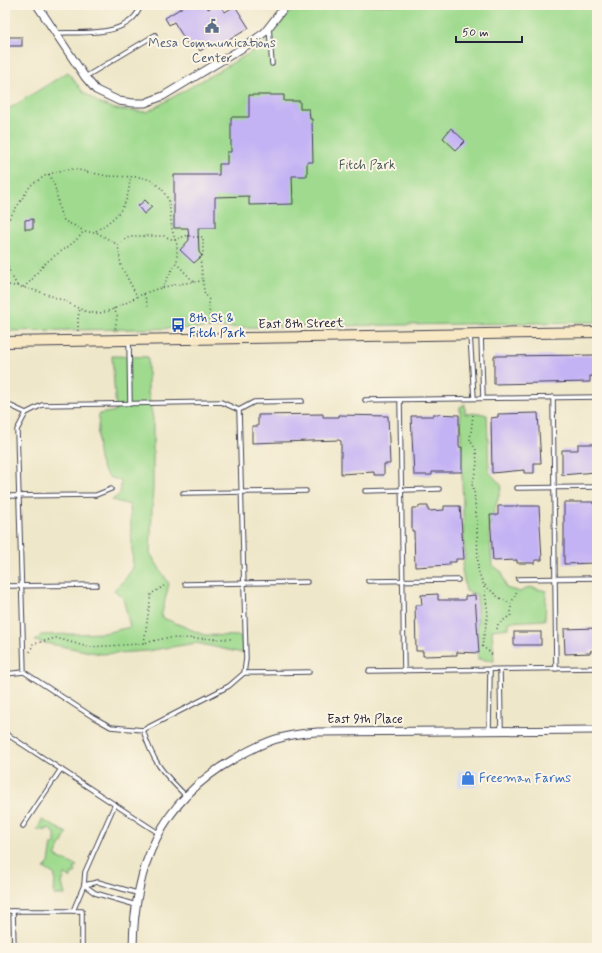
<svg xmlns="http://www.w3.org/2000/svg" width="602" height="953" viewBox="0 0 602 953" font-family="Mynerve,sans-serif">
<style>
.built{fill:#d0daf9}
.green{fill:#9fda8e;stroke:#607e64}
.building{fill:#c4b3f4}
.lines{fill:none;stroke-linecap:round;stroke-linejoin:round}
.lane-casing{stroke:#414050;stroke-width:5.5}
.street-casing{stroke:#414050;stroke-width:9}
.secondary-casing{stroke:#414050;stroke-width:12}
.path{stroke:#414050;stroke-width:1.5;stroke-dasharray:1 3;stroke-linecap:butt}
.lane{stroke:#fff;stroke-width:3.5}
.street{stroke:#fff;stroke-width:7}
.secondary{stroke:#f8e8c3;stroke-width:10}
.labels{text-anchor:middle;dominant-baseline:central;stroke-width:4;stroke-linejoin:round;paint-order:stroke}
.service-label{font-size:13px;fill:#4e5e75;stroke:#fcf5e5}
.park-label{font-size:13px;fill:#485954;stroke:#fcf5e5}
.transit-label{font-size:13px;fill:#164399;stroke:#fcf5e5;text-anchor:start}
.street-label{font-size:13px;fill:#22223b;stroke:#fcf5e5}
.shop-label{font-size:13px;fill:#366cbe;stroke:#fcf5e5;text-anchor:start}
</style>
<rect width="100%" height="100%" fill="#fcf5e5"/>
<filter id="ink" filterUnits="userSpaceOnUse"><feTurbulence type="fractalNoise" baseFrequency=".025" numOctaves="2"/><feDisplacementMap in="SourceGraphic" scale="8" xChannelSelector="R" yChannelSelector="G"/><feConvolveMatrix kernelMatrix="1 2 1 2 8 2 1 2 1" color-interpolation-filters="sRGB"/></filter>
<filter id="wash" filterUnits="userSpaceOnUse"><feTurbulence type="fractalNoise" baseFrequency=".012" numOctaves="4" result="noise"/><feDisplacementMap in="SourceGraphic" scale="16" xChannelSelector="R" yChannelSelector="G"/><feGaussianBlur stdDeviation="0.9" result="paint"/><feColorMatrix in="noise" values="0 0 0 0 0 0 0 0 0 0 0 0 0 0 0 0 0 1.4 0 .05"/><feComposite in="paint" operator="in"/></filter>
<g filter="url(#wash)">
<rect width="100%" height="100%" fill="#efe7c9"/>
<!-- built -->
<polygon class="built" points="478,770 478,786 458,787 458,771"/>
<!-- green -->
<g class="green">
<polygon points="296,5 597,5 597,322 5,331 5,109 7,110 68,72 82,91 99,103 115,109 147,112 255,50 269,38"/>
<path d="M112,356l36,1v35l5,27v67l-3,67 19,31 -8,33 43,18 37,1 1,17 -46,-10 -49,8 -46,3 -66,-13 6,-6 63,-2 26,-6 -7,-29 -9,-8 12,-12 7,-10 -3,-63 -18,-5 8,-6 1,-14c-4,-1 -9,-1 -12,-3 -16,-14 -11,-44 -10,-63l17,-3z"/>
<polygon points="465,404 465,414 479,413 487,415 489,472 502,486 489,527 492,565 502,572 506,588 520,592 529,587 546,591 545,620 509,622 509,628 492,630 494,661 478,659 477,595 466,591 462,570 465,554 464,545 460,407"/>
<polygon points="42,820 67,833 55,856 77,866 74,868 76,872 74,874 72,872 71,878 65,875 62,883 65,895 54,895 55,875 44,868 49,863 52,844 55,844 55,833 48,828 47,830 37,830"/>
</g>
<g id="blocks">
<!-- building -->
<g class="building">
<polygon points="186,5 206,5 208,9 216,5 220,5 225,12 235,6 249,28 216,48 213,43 200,51 195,43 189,46 174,22 169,25 165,18"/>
<rect x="5" y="37" width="17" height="9"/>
<polygon points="249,95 284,95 284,101 300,101 300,109 309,109 310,119 312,119 313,162 307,162 307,176 292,176 293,204 249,205 249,196 215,197 215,228 198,228 199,252 202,256 194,263 180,250 189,240 188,228 174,228 174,175 219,175 219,164 227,164 227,152 231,152 231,117 249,117"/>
<polygon points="451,128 465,141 456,150 443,138"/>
<polygon points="145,200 152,207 144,214 138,206"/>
<polygon points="33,219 33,229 25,229 25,220"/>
<polygon points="597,355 597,376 590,376 590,382 494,384 494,356"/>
<polygon points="538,413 541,463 534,463 534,473 524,473 524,470 492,473 491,418 498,417 498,414"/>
<polygon points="323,414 323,417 339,417 339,415 388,416 390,464 384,464 384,475 374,475 374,472 341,474 341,441 339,440 252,443 252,426 258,426 258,415"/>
<polygon points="433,414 459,415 459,447 462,447 462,472 432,472 432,475 414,475 411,416 433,416"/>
<polygon points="578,444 597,444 595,472 562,475 562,450 578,450"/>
<polygon points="564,502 593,502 593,504 597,504 596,563 564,564"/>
<polygon points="419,506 428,506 428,511 444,510 444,506 460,506 464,559 456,559 456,562 449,562 449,565 415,567 414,531 412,531 412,508 419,508"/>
<polygon points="498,506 539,506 542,560 535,560 535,563 517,563 517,560 493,561 490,515 498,515"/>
<polygon points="438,594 438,600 465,600 465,596 475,595 479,653 457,652 457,655 423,656 423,651 416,651 415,605 422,605 421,595"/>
<polygon points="597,628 597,650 590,651 591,653 565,654 564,629"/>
<rect x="514" y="632" width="27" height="13"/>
</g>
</g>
</g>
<g filter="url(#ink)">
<use href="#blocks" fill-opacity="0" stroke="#414050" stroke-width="1"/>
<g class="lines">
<defs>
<g id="lane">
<polyline points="269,27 272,64"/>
<path d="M56,33c28,-1 74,5 85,-28"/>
<polyline points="85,77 155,35"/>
<polyline points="470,335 474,398"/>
<polyline points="481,335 483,398"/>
<polyline points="129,341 130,404"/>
<polyline points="553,397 556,669"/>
<polyline points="365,400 597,397"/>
<polyline points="400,400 404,671"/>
<polyline points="5,406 11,406 26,413 42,405 221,402 239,410 254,402 302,401"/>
<polyline points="26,413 17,430 24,672 93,717 111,727 143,730 229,686 244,673 246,659 239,410"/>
<polyline points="517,488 597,487"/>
<polyline points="365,491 439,489"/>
<polyline points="183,493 306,491"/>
<polyline points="5,496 96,495 111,489"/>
<polyline points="518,579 597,578"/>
<polyline points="368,581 458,580"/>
<polyline points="185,584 307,582"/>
<polyline points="5,586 97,585"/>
<polyline points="500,670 501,731"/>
<polyline points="369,671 597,668"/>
<polyline points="244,673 309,672"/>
<polyline points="5,674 24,672"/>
<path d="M143,730c10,32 19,42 42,65"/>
<polyline points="489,731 490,671"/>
<polyline points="5,733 160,834"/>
<polyline points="23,826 61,769"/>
<polyline points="84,885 95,893 136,905"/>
<polyline points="84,885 98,882 137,893"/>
<polyline points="5,911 82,911 82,948"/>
<polyline points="13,911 14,948"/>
<polyline points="73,911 84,885 85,872 115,804"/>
</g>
<g id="street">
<polyline points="37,5 85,77 96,90 119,101 133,103 145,103 163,96 249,44 265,32 286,5"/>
<path d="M133,948c1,-81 27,-147 101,-189 15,-9 32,-18 50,-22 10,-3 22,-4 33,-5l280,-2"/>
</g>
<polyline id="secondary" points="5,342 597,332"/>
</defs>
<!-- lane casing -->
<use href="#lane" class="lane-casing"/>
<!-- street casing -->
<use href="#street" class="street-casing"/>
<!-- secondary casing -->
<use href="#secondary" class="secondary-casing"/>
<!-- path -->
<g class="path">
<path d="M49,174c10,16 7,29 13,43 3,8 16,7 21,15"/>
<polyline points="5,225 31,185 45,176 58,171 73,169 107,176 140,177 151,180 162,189 169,201 172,230 177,245 177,261 162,288"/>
<path d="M96,231c23,-15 33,-25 34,-54"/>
<polyline points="118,245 127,238 136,236 164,236 174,240 188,235 191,237 203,237 203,255 200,258 203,281"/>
<polyline points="5,251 10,273 18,287"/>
<polyline points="176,263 194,282"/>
<path d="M5,285c20,1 40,8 59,16 11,5 22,13 34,12 16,-1 31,-13 45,-19 19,-8 39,-11 60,-13l1,11 5,8 1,29"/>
<path d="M23,287c9,-5 12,-13 19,-20 12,-14 30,-19 41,-35h13l22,13 3,21 16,30"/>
<polyline points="144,294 148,306"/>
<polyline points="114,308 117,316 115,331"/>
<polyline points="78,331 78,317 80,309"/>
<polyline points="473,415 470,440 476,450 477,464 472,486 474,491 477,523 478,570 484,586 488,614 482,646 494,656"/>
<polyline points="485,585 498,597 511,604"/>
<polyline points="497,629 498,624 511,615 511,604 517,591"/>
<polyline points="144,643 151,594 164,586"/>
<polyline points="30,652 33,644 56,638 88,647 140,644 166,638 232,639"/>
</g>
<!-- lane -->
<use href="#lane" class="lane"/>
<!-- street -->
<use href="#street" class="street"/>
<!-- secondary -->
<use href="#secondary" class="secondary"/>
</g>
</g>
<!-- icons -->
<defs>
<symbol id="civic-bare" viewBox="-9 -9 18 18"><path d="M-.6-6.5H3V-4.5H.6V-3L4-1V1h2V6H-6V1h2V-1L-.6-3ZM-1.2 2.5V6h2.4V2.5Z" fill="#5c6f8a" stroke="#fcf5e5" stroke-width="2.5" paint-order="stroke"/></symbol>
<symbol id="bus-bare" viewBox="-9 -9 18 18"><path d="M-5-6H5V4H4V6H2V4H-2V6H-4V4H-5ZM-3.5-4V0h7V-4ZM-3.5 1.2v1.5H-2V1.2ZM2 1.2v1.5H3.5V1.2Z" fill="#1a4fb4" stroke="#fcf5e5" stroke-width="2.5" paint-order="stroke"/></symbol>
<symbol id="shop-bare" viewBox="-9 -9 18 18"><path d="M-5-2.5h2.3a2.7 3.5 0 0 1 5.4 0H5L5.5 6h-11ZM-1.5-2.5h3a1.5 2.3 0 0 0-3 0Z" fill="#3f7fe0" stroke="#fcf5e5" stroke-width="2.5" paint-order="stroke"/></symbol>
</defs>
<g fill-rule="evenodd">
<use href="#civic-bare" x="202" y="16" width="20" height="20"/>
<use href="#bus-bare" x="168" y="315" width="20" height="20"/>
<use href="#shop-bare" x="458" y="768" width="20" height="20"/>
</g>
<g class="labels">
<!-- service labels -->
<g class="service-label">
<text x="212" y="43">Mesa Communications<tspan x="212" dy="15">Center</tspan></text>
</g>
<!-- park labels -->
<g class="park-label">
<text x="367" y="165">Fitch Park</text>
</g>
<!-- transit labels -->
<g class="transit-label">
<text x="189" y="318">8th St &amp;<tspan x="189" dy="15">Fitch Park</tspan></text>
</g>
<!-- street labels -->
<g class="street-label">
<text transform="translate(301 324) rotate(-1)">East 8th Street</text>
<text x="365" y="719">East 9th Place</text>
</g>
<!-- shop labels -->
<g class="shop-label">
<text x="479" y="778">Freeman Farms</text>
</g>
</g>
<!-- margin -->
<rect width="602" height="953" fill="none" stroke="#fcf5e5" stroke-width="20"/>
<!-- scale -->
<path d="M456 36v6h66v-6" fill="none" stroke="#22223b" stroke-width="2"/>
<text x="462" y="36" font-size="12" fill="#22223b" stroke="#fcf5e5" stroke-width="3" paint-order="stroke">50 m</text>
</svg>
